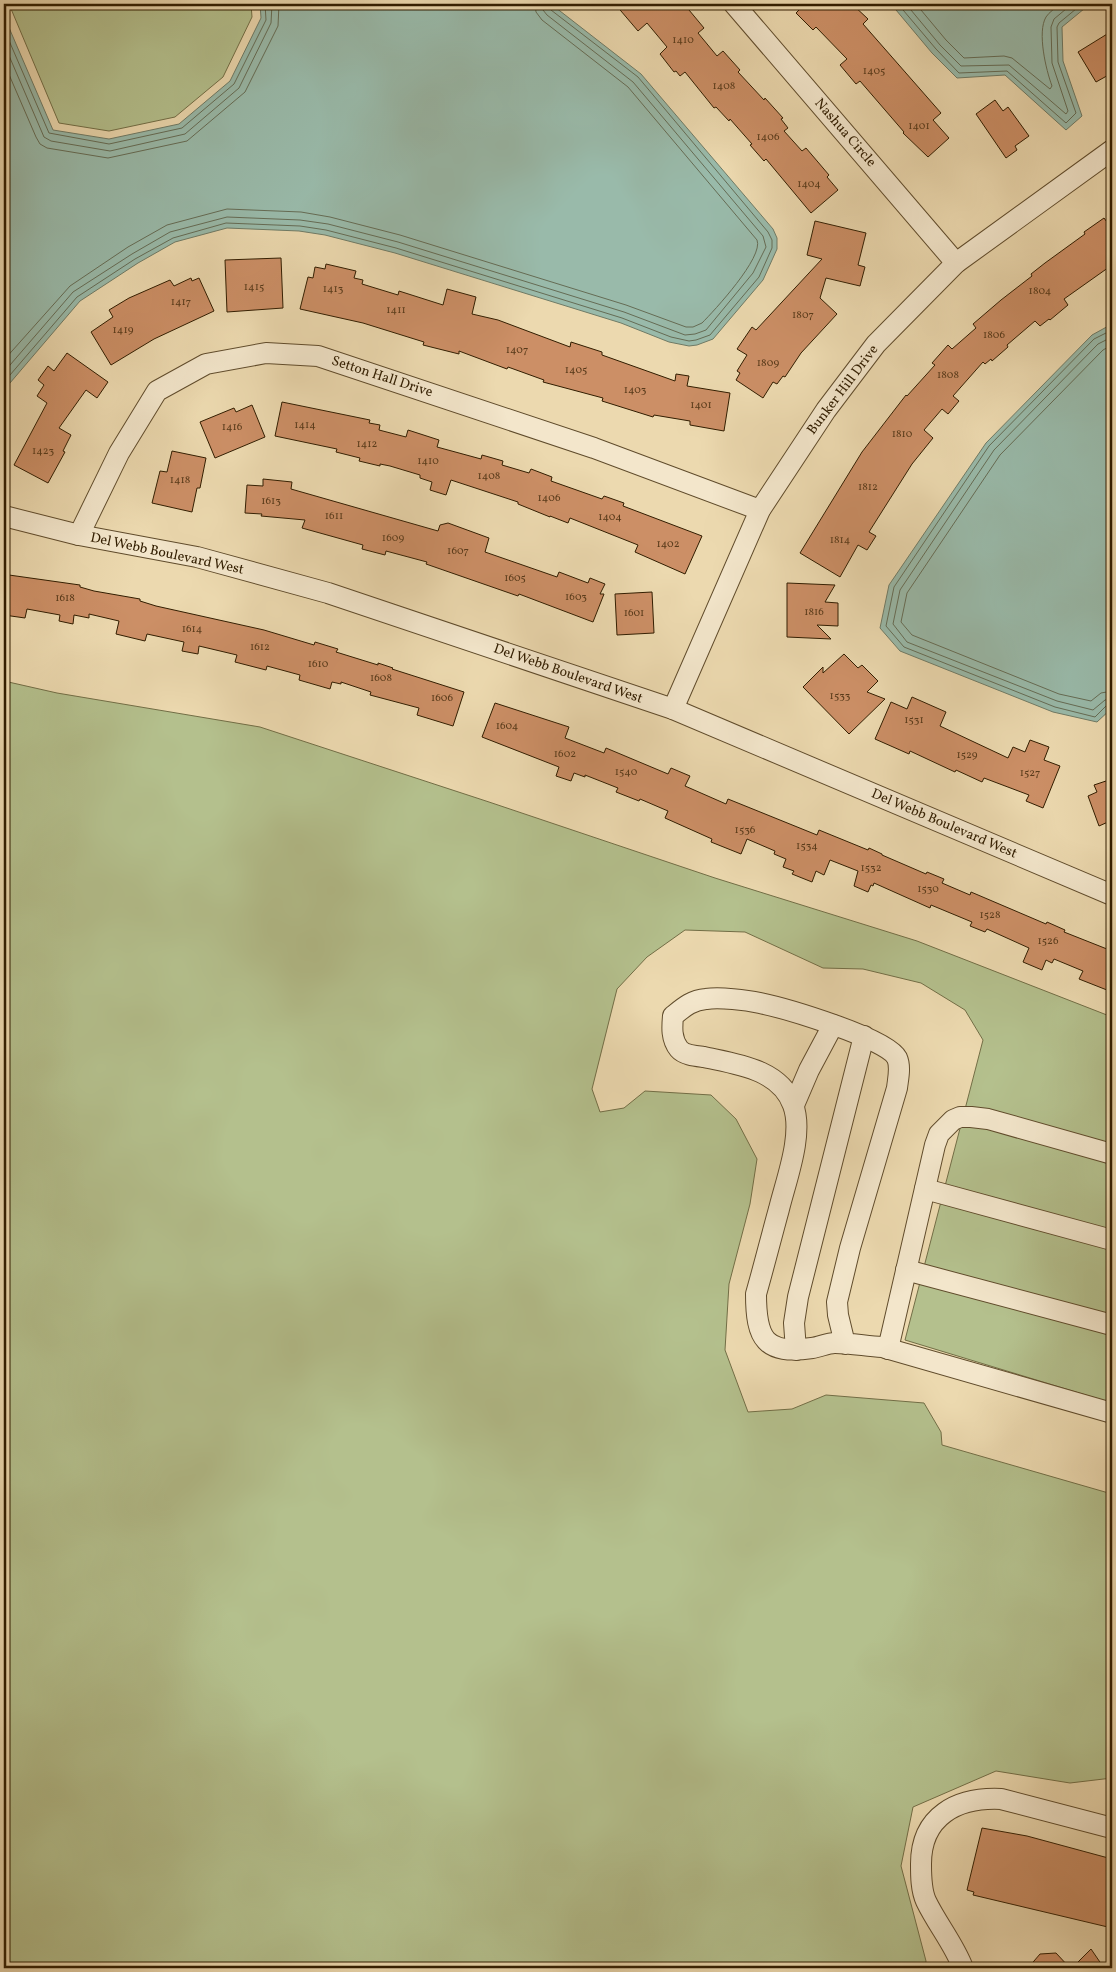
<svg xmlns="http://www.w3.org/2000/svg" width="1116" height="1972" viewBox="0 0 1116 1972" font-family="Vollkorn,serif">
<style>
.green{fill:#b4c08d;stroke:#726e46}
.water{fill:#99baaa;stroke:#6f7b66}
.lines{fill:none;stroke-linecap:round;stroke-linejoin:round}
.shore{stroke:#656c55;stroke-width:1}
.building{fill:#cc8f66;stroke:#311d00}
.minor-casing{stroke:#604c2c;stroke-width:22}
.minor{stroke:#f3e6cb;stroke-width:20}
.labels{text-anchor:middle;dominant-baseline:central;stroke-width:4;stroke-linejoin:round;paint-order:stroke}
.number-label{font-size:11px;fill:#583a1a}
.street-label{font-size:14px;fill:#311d00;stroke:#f3e6cb}
</style>
<rect width="100%" height="100%" fill="#ecd9af"/>
<filter id="stains"><feTurbulence type="fractalNoise" baseFrequency=".004" numOctaves="4"/><feColorMatrix values="0 0 0 0 .2 0 0 0 0 .09 0 0 0 0 .02 0 0 0 .5 -.17"/></filter>
<radialGradient id="worn" r=".72"><stop offset=".6" stop-color="#630" stop-opacity="0"/><stop offset="1" stop-color="#630" stop-opacity=".3"/></radialGradient>
<!-- green -->
<g class="green">
<polygon points="9,4 251,4 252,17 223,77 175,117 109,131 59,123"/>
<polygon points="4,681 57,693 260,727 489,802 715,878 917,941 1112,1017 1112,1403 905,1340 983,1040 965,1010 921,983 863,969 823,968 745,932 685,930 647,957 617,989 592,1089 600,1112 624,1108 645,1091 711,1095 736,1119 757,1159 750,1204 729,1284 725,1350 748,1412 792,1409 826,1395 924,1403 941,1432 942,1445 1112,1494 1112,1778 1070,1783 996,1771 913,1807 901,1866 926,1961 925,1968 4,1968"/>
</g>
<!-- water -->
<g class="water">
<polygon points="260,4 551,4 641,74 773,229 777,238 777,249 763,280 713,339 697,345 689,346 669,342 621,323 395,253 325,235 299,231 227,228 175,242 138,263 80,301 4,390 4,16 53,130 109,139 179,124 230,81 261,18"/>
<polygon points="891,4 1090,4 1062,27 1063,61 1082,116 1066,130 1005,75 957,78 932,53"/>
<polygon points="1112,324 1112,708 1097,722 1053,712 900,651 880,628 889,585 986,443 1092,335"/>
</g>
<g class="lines">
<!-- shore -->
<g class="shore">
<polyline points="898,4 936,49 959,73 1007,71 1066,123 1076,113 1058,62 1057,27 1059,23 1082,4"/>
<polyline points="906,4 940,45 961,66 1009,65 1066,114 1068,111 1052,63 1051,27 1054,19 1072,4"/>
<path d="M916,4l30,36 18,18 40,-2 8,2 38,31 2,-3c-6,-16 -15,-54 -6,-69 3,-5 10,-9 14,-13"/>
<polyline points="4,29 49,133 109,144 182,128 234,84 266,20 265,4"/>
<polyline points="4,44 44,137 51,141 110,151 185,134 239,88 271,23 272,4"/>
<polyline points="4,63 36,137 40,144 47,148 108,158 187,141 245,92 278,26 279,4"/>
<polyline points="1112,330 1094,339 989,446 894,587 886,626 904,647 1055,707 1095,717 1107,705 1112,704"/>
<polyline points="1112,337 1098,344 994,450 900,590 893,624 907,642 1057,701 1093,710 1105,700 1112,698"/>
<polyline points="1112,345 1103,350 1000,455 907,593 901,622 912,635 1059,694 1091,701 1101,693 1112,691"/>
<path d="M4,360l66,-74 58,-39 39,-22 60,-16 74,3 29,5 70,18 226,70 60,22h7l9,-4c12,-12 62,-66 55,-83l-129,-153 -86,-67 -6,-8 -1,-8"/>
<polyline points="4,372 73,292 132,254 170,232 227,217 300,220 328,224 398,242 624,312 685,335 695,334 706,330 753,273 766,247 763,236 633,82 547,15 543,10 542,4"/>
<polyline points="4,382 77,297 135,259 173,238 226,223 300,226 326,230 396,248 622,318 671,337 689,341 696,340 710,335 759,277 772,248 772,240 768,232 638,77 551,10 549,4"/>
</g>
</g>
<!-- building -->
<g class="building">
<polygon points="615,4 684,4 704,28 698,33 717,56 723,51 740,70 738,72 764,100 765,98 783,118 781,119 788,128 784,131 802,151 806,148 829,175 827,177 838,190 811,213 766,159 764,161 750,145 752,144 730,119 729,121 716,107 714,108 685,72 680,76 676,71 674,72 660,54 667,47 647,23 638,31"/>
<polygon points="805,4 852,4 868,19 863,24 941,113 933,120 949,138 928,157 903,133 904,132 860,81 856,84 840,65 847,59 816,27 813,30 796,13"/>
<polygon points="1112,31 1112,73 1096,82 1078,52"/>
<polygon points="995,100 1003,111 1008,107 1029,136 1015,146 1017,150 1006,158 976,114"/>
<polygon points="1104,218 1112,229 1112,265 1064,299 1068,305 1050,320 1049,319 1040,326 1035,321 1007,345 1008,347 992,361 991,359 985,364 983,362 953,396 959,401 948,414 942,409 924,430 933,438 912,464 869,532 876,536 867,550 858,545 840,577 800,553 862,452 906,395 907,396 935,365 932,363 948,345 952,349 976,328 973,324 1001,300 1032,276 1031,274 1045,263 1085,234 1084,232"/>
<polygon points="815,221 866,233 858,265 865,267 860,286 826,278 820,298 837,314 801,353 785,377 783,376 777,384 773,382 763,398 736,380 740,373 737,371 747,355 737,349 752,327 756,330 822,259 807,255"/>
<polygon points="281,258 283,308 227,312 225,260"/>
<polygon points="326,264 356,271 354,278 363,280 362,284 398,295 399,291 443,305 447,289 476,297 472,314 498,320 570,347 571,342 602,352 602,355 675,381 676,374 689,376 687,386 730,393 724,431 690,425 690,421 654,415 653,417 602,401 603,398 543,382 544,380 508,367 507,369 459,351 459,354 423,345 424,342 363,323 300,309 308,277 313,278 315,267 325,269"/>
<polygon points="191,278 192,281 199,278 214,311 154,339 111,365 91,332 113,317 109,310 129,298 170,280 174,286"/>
<polygon points="67,353 108,382 97,398 86,390 59,428 71,435 63,451 65,452 48,483 14,465 47,403 37,396 44,385 38,380 48,366 54,371"/>
<polygon points="282,402 370,420 369,423 380,425 379,430 406,437 408,430 439,440 437,447 481,459 482,455 503,461 502,465 529,473 531,469 552,477 551,481 602,499 604,496 624,503 623,506 702,536 685,574 635,552 638,545 570,518 568,523 550,516 550,517 518,504 518,502 451,480 446,495 430,490 432,482 420,478 420,475 390,466 380,464 380,466 359,461 360,458 336,452 337,449 275,436"/>
<polygon points="252,405 265,437 215,458 200,422 234,408 236,412"/>
<polygon points="172,451 206,458 200,488 197,488 192,512 152,503 160,471 167,472"/>
<polygon points="263,479 292,482 291,489 438,531 440,525 448,523 489,538 485,552 557,577 559,572 588,583 590,578 605,584 600,594 604,594 593,622 519,594 518,596 426,564 427,562 386,551 385,555 362,549 363,545 302,528 305,520 261,516 262,514 245,513 247,485 263,486"/>
<polygon points="9,575 80,585 80,587 94,591 140,599 140,601 156,606 264,630 314,645 315,642 338,649 336,652 378,665 378,663 393,668 392,669 464,692 453,726 417,715 419,708 370,695 371,692 341,682 341,684 332,682 330,689 299,680 300,675 267,666 266,670 235,662 237,655 199,646 198,654 182,651 184,642 147,634 145,641 116,634 119,621 89,614 89,618 74,615 73,624 59,621 60,615 27,609 25,618 4,615 4,578 8,579"/>
<polygon points="787,583 835,585 825,602 838,603 838,626 817,625 831,639 787,637"/>
<polygon points="652,592 654,633 617,635 615,594"/>
<polygon points="844,654 858,668 862,665 878,681 867,692 885,699 849,734 803,687 823,667 823,673"/>
<polygon points="912,697 946,712 940,726 1008,758 1013,747 1025,752 1030,740 1049,747 1044,760 1060,766 1043,808 1026,801 1029,795 984,778 982,782 956,770 955,772 910,751 909,754 875,739 891,702 907,709"/>
<polygon points="495,703 569,727 565,738 604,753 606,748 668,774 671,768 690,776 685,786 726,804 728,799 817,835 819,830 868,850 869,848 882,854 882,855 926,874 927,872 944,879 942,883 970,895 971,892 1046,924 1047,922 1065,930 1064,932 1112,951 1112,992 1079,979 1083,971 1054,959 1052,963 1046,960 1042,970 1023,962 1029,948 987,929 985,932 970,926 972,922 931,905 930,908 874,883 873,886 871,885 868,892 854,886 858,871 830,860 824,875 816,871 812,882 792,874 794,871 783,867 786,859 774,854 775,851 747,839 741,854 711,842 712,839 665,818 668,811 640,799 639,801 616,792 618,788 585,775 585,777 574,773 571,781 556,776 559,767 482,737"/>
<polygon points="1112,779 1112,828 1111,829 1108,822 1099,826 1088,796 1097,792 1094,785"/>
<polygon points="982,1828 1027,1836 1112,1859 1112,1928 973,1895 974,1892 967,1890"/>
<polygon points="1091,1949 1104,1968 1072,1968"/>
<polygon points="1056,1953 1070,1968 1028,1968 1040,1954"/>
</g>
<g class="lines">
<defs>
<g id="minor">
<polyline points="734,4 956,263"/>
<polyline points="4,516 79,535 197,557 328,593 673,709 1112,895"/>
<polyline points="79,535 119,453 157,391 206,364 266,353 318,356 594,448 760,510"/>
<polyline points="673,709 760,510 826,410 876,344 956,263 1112,150"/>
<polyline points="794,1105 809,1070 833,1025"/>
<polyline points="925,1189 1112,1240"/>
<polyline points="906,1270 1112,1325"/>
<path d="M845,1344l-7,-29 -1,-13 13,-54 47,-160c1,-9 4,-21 0,-30 -10,-20 -113,-50 -137,-55 -14,-3 -40,-6 -54,-4 -14,1 -22,8 -33,17 -1,11 -2,23 6,33 5,6 17,7 25,8 32,7 76,12 89,48 11,29 -7,75 -14,104 -8,29 -15,57 -23,85 0,45 9,61 56,54 8,-1 15,-5 23,-5 15,0 31,3 47,4l230,66"/>
<polyline points="888,1349 935,1145 939,1134 953,1120 960,1117 971,1117 988,1119 1112,1154"/>
<polyline points="796,1350 794,1323 798,1297 864,1036"/>
<path d="M963,1968c-9,-24 -26,-44 -37,-67 -5,-11 -5,-25 -5,-37 0,-48 36,-67 80,-65l111,29"/>
</g>
</defs>
<!-- minor casing -->
<use href="#minor" class="minor-casing"/>
<!-- minor -->
<use href="#minor" class="minor"/>
</g>
<g class="labels">
<!-- number labels -->
<g class="number-label">
<text x="683" y="40">1410</text>
<text x="874" y="71">1405</text>
<text x="724" y="86">1408</text>
<text x="919" y="126">1401</text>
<text x="768" y="137">1406</text>
<text x="809" y="184">1404</text>
<text x="254" y="287">1415</text>
<text x="333" y="289">1413</text>
<text x="1040" y="291">1804</text>
<text x="181" y="302">1417</text>
<text x="396" y="310">1411</text>
<text x="803" y="315">1807</text>
<text x="123" y="330">1419</text>
<text x="994" y="335">1806</text>
<text x="517" y="350">1407</text>
<text x="768" y="363">1809</text>
<text x="576" y="370">1405</text>
<text x="948" y="375">1808</text>
<text x="635" y="390">1403</text>
<text x="701" y="405">1401</text>
<text x="305" y="425">1414</text>
<text x="232" y="427">1416</text>
<text x="902" y="434">1810</text>
<text x="367" y="444">1412</text>
<text x="43" y="451">1423</text>
<text x="428" y="461">1410</text>
<text x="489" y="476">1408</text>
<text x="180" y="480">1418</text>
<text x="868" y="487">1812</text>
<text x="549" y="498">1406</text>
<text x="271" y="501">1613</text>
<text x="334" y="516">1611</text>
<text x="610" y="517">1404</text>
<text x="393" y="538">1609</text>
<text x="840" y="540">1814</text>
<text x="668" y="544">1402</text>
<text x="458" y="551">1607</text>
<text x="515" y="578">1605</text>
<text x="576" y="597">1603</text>
<text x="65" y="598">1618</text>
<text x="814" y="612">1816</text>
<text x="634" y="613">1601</text>
<text x="192" y="629">1614</text>
<text x="260" y="647">1612</text>
<text x="318" y="664">1610</text>
<text x="381" y="678">1608</text>
<text x="840" y="696">1533</text>
<text x="442" y="698">1606</text>
<text x="914" y="720">1531</text>
<text x="507" y="726">1604</text>
<text x="565" y="754">1602</text>
<text x="967" y="755">1529</text>
<text x="626" y="772">1540</text>
<text x="1030" y="773">1527</text>
<text x="745" y="830">1536</text>
<text x="807" y="846">1534</text>
<text x="871" y="868">1532</text>
<text x="928" y="889">1530</text>
<text x="990" y="915">1528</text>
<text x="1048" y="941">1526</text>
</g>
<!-- street labels -->
<g class="street-label">
<text transform="translate(845 133) rotate(49)">Nashua Circle</text>
<text transform="translate(382 377) rotate(18)">Setton Hall Drive</text>
<text transform="translate(843 390) rotate(-53)">Bunker Hill Drive</text>
<text transform="translate(167 554) rotate(12)">Del Webb Boulevard West</text>
<text transform="translate(568 674) rotate(19)">Del Webb Boulevard West</text>
<text transform="translate(944 824) rotate(23)">Del Webb Boulevard West</text>
</g>
</g>
<!-- margin -->
<rect width="1116" height="1972" fill="none" stroke="#ecd9af" stroke-width="20"/>
<rect x="5" y="5" width="1106" height="1962" fill="none" stroke="#311d00" stroke-width="2.5"/>
<rect x="10" y="10" width="1096" height="1952" fill="none" stroke="#311d00"/>
<rect width="100%" height="100%" filter="url(#stains)"/>
<rect width="100%" height="100%" fill="url(#worn)"/>
</svg>
